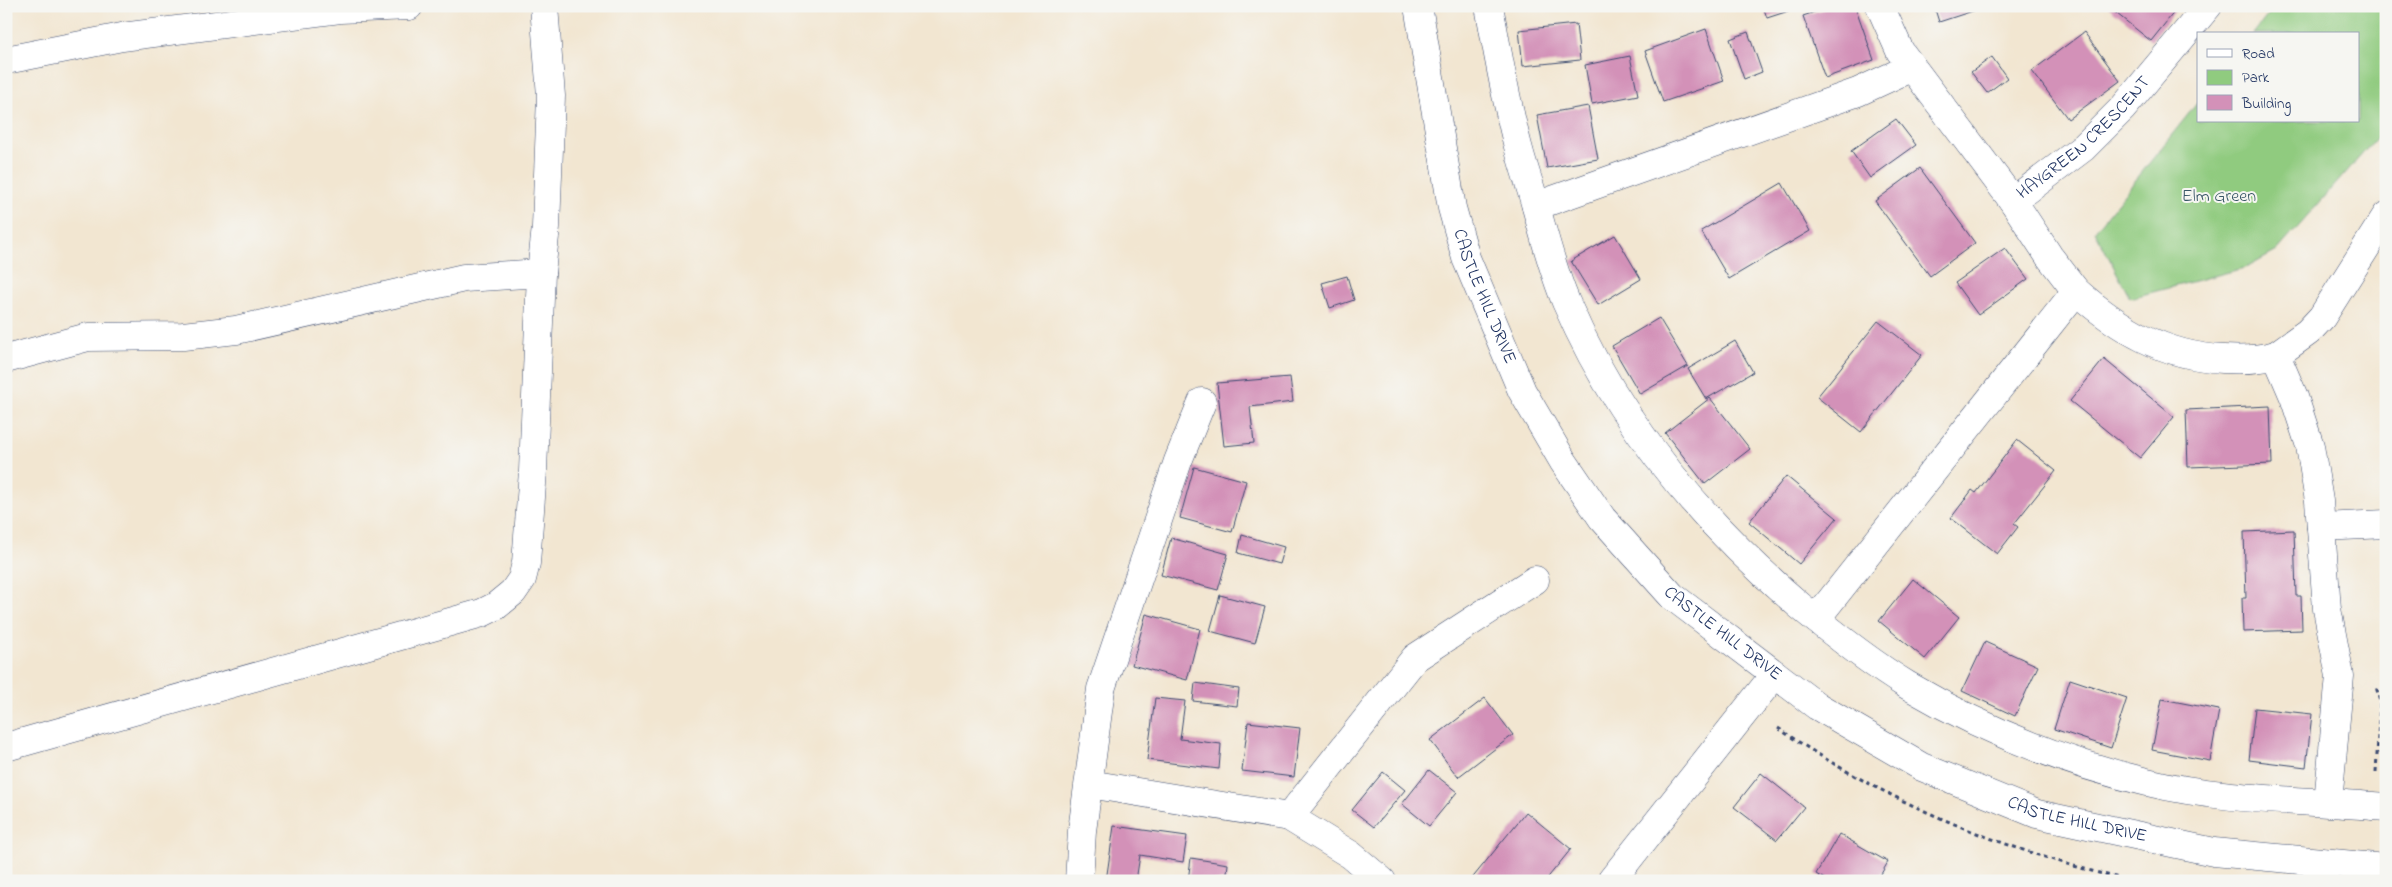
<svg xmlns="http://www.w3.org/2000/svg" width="2392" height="887" viewBox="0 0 2392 887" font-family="'Indie Flower',sans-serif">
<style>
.green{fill:#90cb7f;stroke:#567d6e}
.building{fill:#d391b8}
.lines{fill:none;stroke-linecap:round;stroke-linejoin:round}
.street-casing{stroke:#3b4a6f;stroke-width:29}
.path{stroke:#3b4a6f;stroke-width:3;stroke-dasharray:4 4;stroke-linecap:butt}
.street{stroke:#fff;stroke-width:28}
.labels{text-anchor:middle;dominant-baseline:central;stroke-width:4;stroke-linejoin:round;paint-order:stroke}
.street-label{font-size:18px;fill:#1b2f5e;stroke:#f6f6f2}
.park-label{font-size:18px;fill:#385666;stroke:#f6f6f2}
</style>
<rect width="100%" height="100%" fill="#f6f6f2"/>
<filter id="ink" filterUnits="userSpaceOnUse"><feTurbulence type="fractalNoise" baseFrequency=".02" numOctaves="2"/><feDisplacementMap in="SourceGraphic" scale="10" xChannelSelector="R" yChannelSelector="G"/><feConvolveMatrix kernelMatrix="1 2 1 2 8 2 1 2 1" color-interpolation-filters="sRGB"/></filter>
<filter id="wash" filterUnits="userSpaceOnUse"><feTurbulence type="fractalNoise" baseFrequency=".0096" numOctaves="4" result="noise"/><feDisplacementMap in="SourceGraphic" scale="20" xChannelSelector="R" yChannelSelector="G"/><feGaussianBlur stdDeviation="1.12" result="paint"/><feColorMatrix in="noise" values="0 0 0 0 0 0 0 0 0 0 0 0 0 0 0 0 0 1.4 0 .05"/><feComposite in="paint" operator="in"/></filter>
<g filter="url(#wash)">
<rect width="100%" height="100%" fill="#f2e6d1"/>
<!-- green -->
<polygon class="green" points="2275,6 2386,6 2386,127 2277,251 2248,267 2130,298 2095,231 2198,102 2198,121 2358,121 2358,34 2253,34"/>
<g id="blocks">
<!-- building -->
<g class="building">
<polygon points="1763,6 1801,6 1801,7 1767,18"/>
<polygon points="1832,6 1855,6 1874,60 1825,78 1803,16"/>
<polygon points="1934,6 1985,6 1985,7 1939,22"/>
<polygon points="2107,6 2179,6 2151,41"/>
<polygon points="1576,24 1580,60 1523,66 1519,30"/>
<polygon points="1706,29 1724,81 1663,102 1645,51"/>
<polygon points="1748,32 1762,72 1744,79 1730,39"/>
<polygon points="2084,32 2120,81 2068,119 2032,71"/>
<polygon points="1630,56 1638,95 1592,104 1585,65"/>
<polygon points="1992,57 2007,78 1987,93 1971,72"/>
<polygon points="1588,106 1598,159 1547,168 1537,115"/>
<polygon points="1896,119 1916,145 1870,178 1851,151"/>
<polygon points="1920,168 1975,243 1930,276 1875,201"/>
<polygon points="1782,183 1810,231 1729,279 1701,231"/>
<polygon points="1615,235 1641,279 1598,305 1571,261"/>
<polygon points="2005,248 2028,279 1978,315 1955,283"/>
<polygon points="1347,276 1354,300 1330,308 1322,283"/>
<polygon points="1659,318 1688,366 1640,394 1612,346"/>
<polygon points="1878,321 1922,355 1861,432 1817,397"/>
<polygon points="1735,341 1753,372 1706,399 1688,369"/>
<polygon points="2104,359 2174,417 2140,458 2070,401"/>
<polygon points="1290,377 1293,402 1250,407 1254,443 1224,446 1217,383"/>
<polygon points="1710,398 1750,449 1705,484 1665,433"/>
<polygon points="2270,406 2272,464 2188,467 2186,410"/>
<polygon points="2017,440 2056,471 2014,524 2018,527 1997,554 1951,518 1972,490 1976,493"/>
<polygon points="1194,467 1246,481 1232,532 1180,518"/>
<polygon points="1786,476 1837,518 1799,564 1749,522"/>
<polygon points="2294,530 2296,596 2301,596 2302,630 2243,632 2242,598 2246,598 2244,532"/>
<polygon points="1242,535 1284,547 1279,564 1238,553"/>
<polygon points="1171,538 1228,554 1218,590 1161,575"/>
<polygon points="1913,579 1959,617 1925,659 1879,621"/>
<polygon points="1220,595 1265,607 1255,643 1210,631"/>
<polygon points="1146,614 1200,629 1187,680 1132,665"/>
<polygon points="1985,642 2038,666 2015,716 1962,691"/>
<polygon points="2070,679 2127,698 2111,748 2054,729"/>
<polygon points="1195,683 1239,689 1237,706 1193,701"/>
<polygon points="1155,698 1185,701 1180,739 1221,744 1219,769 1147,760"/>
<polygon points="1485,698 1513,735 1458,777 1430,740"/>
<polygon points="2162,699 2219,710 2210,761 2152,750"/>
<polygon points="2255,708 2312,714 2306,767 2249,760"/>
<polygon points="1248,722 1300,728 1294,777 1242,771"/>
<polygon points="1429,770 1457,792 1429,826 1402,804"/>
<polygon points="1383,772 1405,790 1374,827 1352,810"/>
<polygon points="1761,773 1804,807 1777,840 1734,807"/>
<polygon points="1526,812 1571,849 1545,881 1470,881"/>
<polygon points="1114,826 1187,836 1183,862 1140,855 1136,881 1106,881"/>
<polygon points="1839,834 1888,862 1877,881 1828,881 1816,874"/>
<polygon points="1191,858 1228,864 1226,881 1188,881"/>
</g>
</g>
</g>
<g filter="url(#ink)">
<use href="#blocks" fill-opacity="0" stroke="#3b4a6f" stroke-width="1"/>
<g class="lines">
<defs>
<g id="street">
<path id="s1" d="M1418,6l34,202 14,50 56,133 41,70 39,57 70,78 145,110 105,61 115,47 177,38 172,16"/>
<path d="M1489,6c9,48 17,97 30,144 5,19 12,38 17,57 9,32 17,64 30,95 51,119 137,221 234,304 34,28 69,56 107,79 75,44 156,77 240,97 77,19 160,18 239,25"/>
<polyline points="6,60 122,37 340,9 409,6"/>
<path id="s2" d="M2013,201l70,-53 40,-40 85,-102"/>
<polyline points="1536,206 1858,92 1912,67"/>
<path d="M2076,291c43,38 88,65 147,68 18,1 35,1 53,-4l18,42 16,49 9,55 8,108 13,67 -12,126"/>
<polyline points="2276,355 2308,332 2322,317 2386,216"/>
<polyline points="6,359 88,337 183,336 236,330 464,278 541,273"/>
<polyline points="2321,527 2386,524"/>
<polyline points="1816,619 2076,291 2049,256 2013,201 1900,51 1880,6"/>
<polyline points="6,747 482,613 496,606 513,592 522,579 526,563 533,471 541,273 546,227 551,96 544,6"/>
<polyline points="1089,784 1289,817 1351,855 1382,881"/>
<polyline points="1289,817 1415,658 1535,580"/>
<polyline points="1079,881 1082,831 1101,689 1178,461 1202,402"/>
<polyline points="1611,881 1775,674"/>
</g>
</defs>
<!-- street casing -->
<use href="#street" class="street-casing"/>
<!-- path -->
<g class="path">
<path d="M1778,728c107,74 227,123 353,153"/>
<polyline points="2376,772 2380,702 2376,686"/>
</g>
<!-- street -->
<use href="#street" class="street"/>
</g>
</g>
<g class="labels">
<!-- street labels -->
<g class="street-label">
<text stroke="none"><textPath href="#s2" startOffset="95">HAYGREEN CRESCENT</textPath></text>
<text stroke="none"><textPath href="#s1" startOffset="299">CASTLE HILL DRIVE</textPath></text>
<text stroke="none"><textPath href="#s1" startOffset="719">CASTLE HILL DRIVE</textPath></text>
<text stroke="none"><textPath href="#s1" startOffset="1124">CASTLE HILL DRIVE</textPath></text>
</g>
<!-- park labels -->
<g class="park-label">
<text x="2219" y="197">Elm Green</text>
</g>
</g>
<!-- margin -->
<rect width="2392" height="887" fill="none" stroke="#f6f6f2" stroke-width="25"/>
<!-- legend -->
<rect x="2197" y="32" width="162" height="90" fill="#f6f6f2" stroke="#9ea6b7"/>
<rect x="2207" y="49" width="25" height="8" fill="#ffffff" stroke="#9ea6b7"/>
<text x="2242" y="58" font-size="15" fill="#1b2f5e">Road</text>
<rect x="2207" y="70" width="25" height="15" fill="#90cb7f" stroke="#9ea6b7"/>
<text x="2242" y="82" font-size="15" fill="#1b2f5e">Park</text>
<rect x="2207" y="95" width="25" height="15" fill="#d391b8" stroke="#9ea6b7"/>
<text x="2242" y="108" font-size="15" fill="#1b2f5e">Building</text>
</svg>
